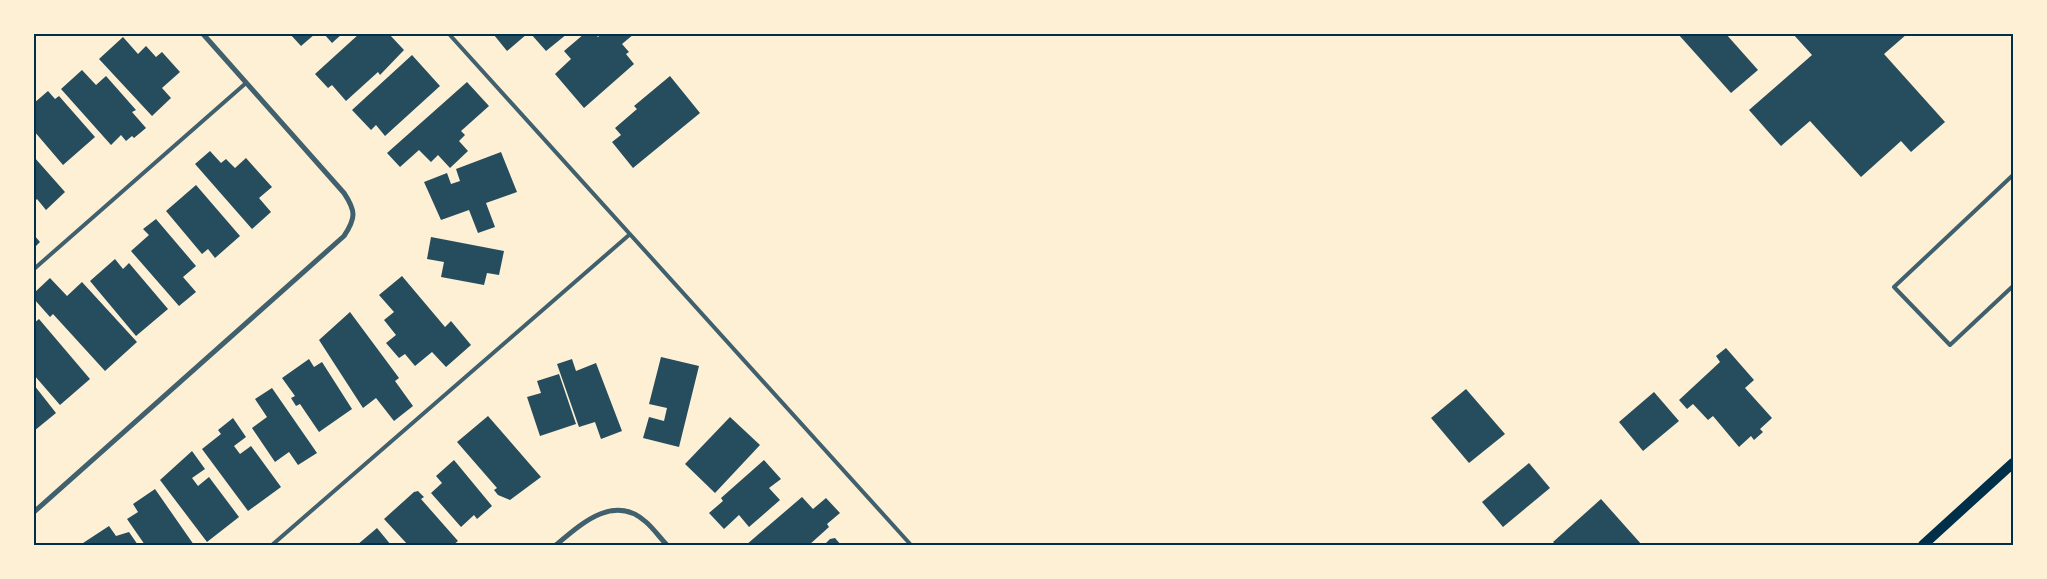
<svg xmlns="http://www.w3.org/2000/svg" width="2047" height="579" viewBox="0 0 2047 579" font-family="Merriweather,serif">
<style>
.building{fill:#264d5e}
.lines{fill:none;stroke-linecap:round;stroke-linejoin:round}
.service{stroke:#3f606c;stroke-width:4}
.minor{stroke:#3f606c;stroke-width:5}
.secondary{stroke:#003049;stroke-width:10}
.neatline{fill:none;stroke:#003049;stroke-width:2}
</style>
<rect width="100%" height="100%" fill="#fdf0d5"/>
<!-- building -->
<g class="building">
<polygon points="290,34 315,34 301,46"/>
<polygon points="324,34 342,34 332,43"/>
<polygon points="359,34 389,34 404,50 380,75 378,72 346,101 332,85 328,88 315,74"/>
<polygon points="495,34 527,34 507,51 494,35"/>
<polygon points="531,34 567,34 546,51"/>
<polygon points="584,34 595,34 598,37 601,34 634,34 622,44 629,52 626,54 634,64 584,108 555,74 571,59 564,51"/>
<polygon points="1678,34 1726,34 1758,70 1731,93"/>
<polygon points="1793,34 1907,34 1884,54 1945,122 1911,152 1901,141 1861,177 1810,121 1781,146 1749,110 1812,55"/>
<polygon points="123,37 138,54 146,46 156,57 162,52 180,72 162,88 171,98 152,116 99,59"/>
<polygon points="412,55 440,86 385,136 376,125 371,130 352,110"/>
<polygon points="82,70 96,85 106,76 136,110 132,112 146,128 134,138 132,136 126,141 121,135 111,145 61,89"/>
<polygon points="670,76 700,113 633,168 612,142 621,135 615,128 637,109 634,106"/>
<polygon points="467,82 489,106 461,131 465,135 459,141 468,151 450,168 438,155 431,162 419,150 400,167 387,153"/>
<polygon points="48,91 55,99 59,96 95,137 63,165 34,131 34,103"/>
<polygon points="210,151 221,163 226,159 235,168 246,158 272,187 259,198 271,212 252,229 195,164"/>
<polygon points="501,152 517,192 486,203 495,227 478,233 469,210 441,220 424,182 447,173 451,184 460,181 456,169"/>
<polygon points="34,157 65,192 46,210 37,199 34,202"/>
<polygon points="196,185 240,236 215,258 208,249 202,254 166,211"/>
<polygon points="156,219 196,266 183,277 196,292 179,306 131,251 149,235 143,229"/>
<polygon points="34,235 40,242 34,248"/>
<polygon points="431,237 504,251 499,275 487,273 484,285 441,277 444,262 427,259"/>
<polygon points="115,259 123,269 129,263 168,309 136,336 90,281"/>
<polygon points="402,276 445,327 451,321 471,345 446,367 432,352 415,366 405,354 399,358 386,343 396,335 384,320 394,312 379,295"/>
<polygon points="50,278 67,296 82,282 137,342 105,371 53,314 50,317 34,299 34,293"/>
<polygon points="350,312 399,378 395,381 413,406 394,421 376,398 363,408 319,340"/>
<polygon points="39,319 90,379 60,405 34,375 34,323"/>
<polygon points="1726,348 1754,380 1745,388 1772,418 1760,429 1763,432 1754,440 1751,436 1739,447 1713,416 1708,420 1693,404 1687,409 1679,400 1720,362 1716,356"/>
<polygon points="661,357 699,366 679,447 643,438 649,417 664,421 667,408 649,404"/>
<polygon points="309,359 314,367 322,362 352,409 319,432 300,404 296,406 291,398 295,396 282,378"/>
<polygon points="572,359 576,371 596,363 622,431 601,439 595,422 579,427 557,364"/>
<polygon points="559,374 576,424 540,436 527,397 541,393 537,381"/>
<polygon points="34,385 56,413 34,431"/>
<polygon points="272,388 317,453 298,465 289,452 275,462 252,428 267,417 255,399"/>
<polygon points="1466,389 1505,434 1469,463 1431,418"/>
<polygon points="1654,392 1679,421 1643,451 1619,422"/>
<polygon points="488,416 541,477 510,500 498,495 494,490 497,488 457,442"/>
<polygon points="730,417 760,445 715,493 685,464"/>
<polygon points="233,418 246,437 234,446 240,454 251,446 281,487 248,511 202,449 221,434 218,430"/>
<polygon points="192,451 205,469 192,478 198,486 209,477 239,517 207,542 160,480"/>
<polygon points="454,460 492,506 477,519 474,515 461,527 431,493 442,483 436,476"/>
<polygon points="764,460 781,479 769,488 780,500 749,527 739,515 724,529 709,513 723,501 721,498"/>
<polygon points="1529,463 1550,488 1503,527 1482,502"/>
<polygon points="155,489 194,545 145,545 127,519 138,512 133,504"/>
<polygon points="418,491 424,497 421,499 458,541 453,545 408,545 384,519 414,492"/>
<polygon points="802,497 813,509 826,498 840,513 827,524 829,527 809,545 746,545"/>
<polygon points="1601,499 1642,545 1556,545 1553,542"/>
<polygon points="109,526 116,536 129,532 138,545 84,545 83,543"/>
<polygon points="377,528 391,545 357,545"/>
<polygon points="835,538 841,545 824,545 830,539"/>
</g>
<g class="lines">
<!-- service -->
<g class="service">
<polyline points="449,34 911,545"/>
<polyline points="2013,175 1894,287 1950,345 2013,286"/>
<polyline points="34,269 246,83"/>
<polyline points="272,545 629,235"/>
</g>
<!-- minor -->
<g class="minor">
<path d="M34,512l310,-276c12,-18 12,-25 0,-43l-141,-159"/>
<path d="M556,545c25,-21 58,-52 90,-23 8,7 14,16 21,23"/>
</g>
<!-- secondary -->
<polyline class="secondary" points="1923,545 2013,463"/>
</g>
<!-- border -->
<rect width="2047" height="579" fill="none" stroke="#fdf0d5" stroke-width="70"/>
<rect x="35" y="35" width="1977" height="509" class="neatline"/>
</svg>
